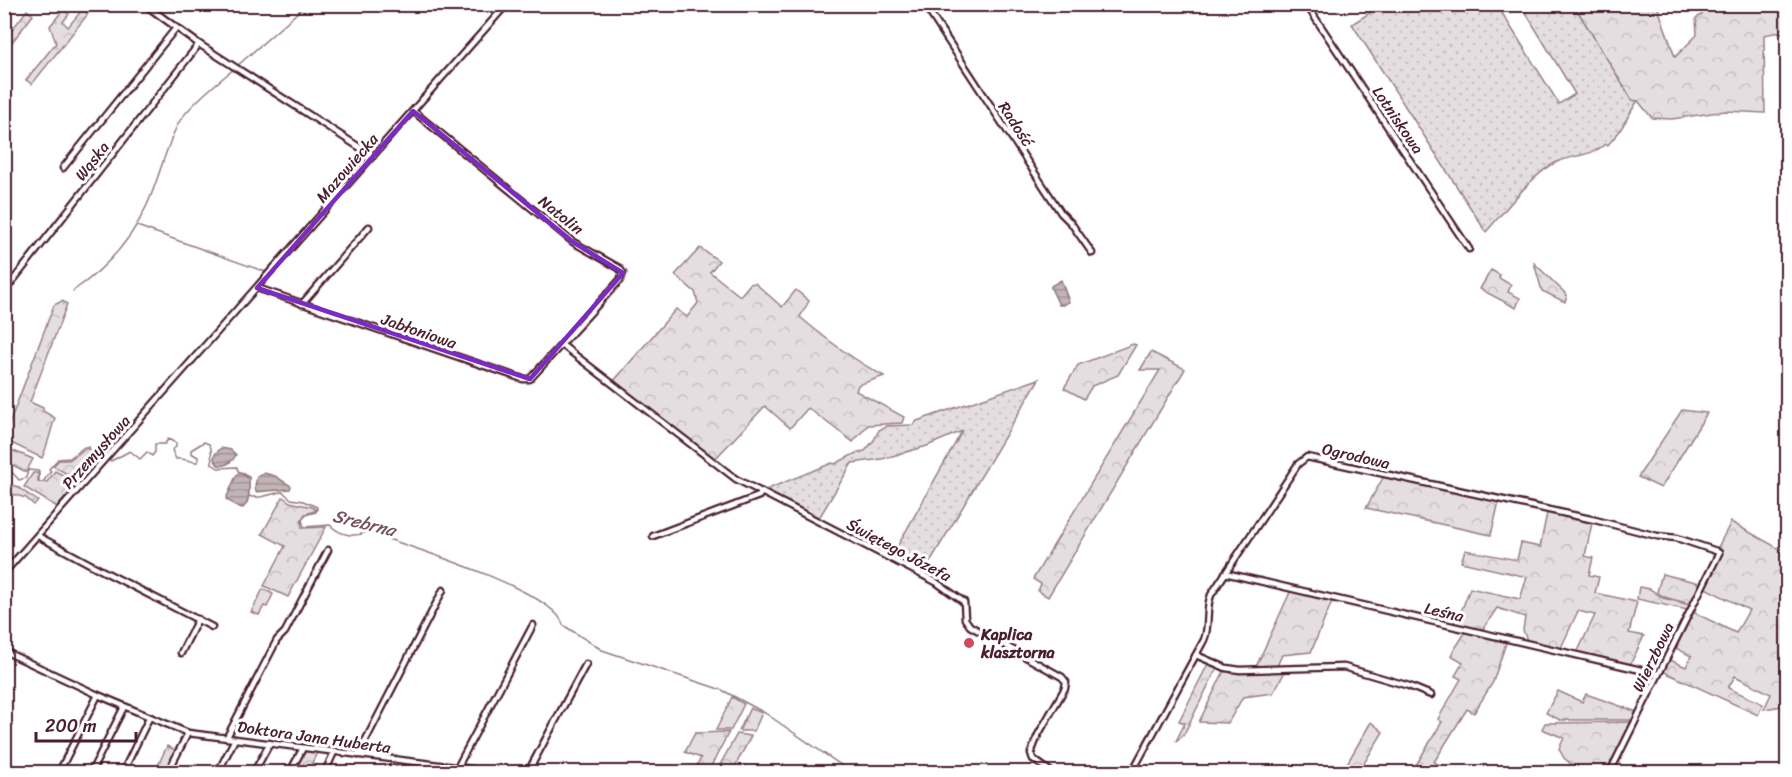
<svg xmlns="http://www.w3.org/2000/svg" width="1792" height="777" viewBox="0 0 1792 777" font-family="Sriracha,sans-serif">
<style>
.grass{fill:url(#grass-dots);stroke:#987e86;stroke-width:1.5}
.forest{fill:url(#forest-crowns);stroke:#987e86;stroke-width:1.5}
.water{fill:url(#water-rules);stroke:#91787e;stroke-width:1.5}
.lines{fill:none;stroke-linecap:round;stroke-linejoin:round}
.stream{stroke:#91787e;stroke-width:1.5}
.minor-casing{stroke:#4a1f2b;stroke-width:9}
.minor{stroke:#fff;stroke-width:4.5}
.marked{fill:none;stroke:#7b2cbf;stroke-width:4.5;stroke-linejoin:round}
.poi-dot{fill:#d1495b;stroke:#fff;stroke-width:2}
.labels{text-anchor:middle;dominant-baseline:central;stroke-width:6;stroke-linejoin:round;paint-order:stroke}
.street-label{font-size:16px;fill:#4a1f2b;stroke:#fff}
.poi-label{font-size:16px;font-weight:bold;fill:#4a1f2b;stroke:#fff;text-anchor:start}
.water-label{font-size:18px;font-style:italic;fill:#74535c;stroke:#fff}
</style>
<defs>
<pattern id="grass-dots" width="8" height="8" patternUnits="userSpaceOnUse" patternTransform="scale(1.5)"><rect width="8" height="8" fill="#e5dee0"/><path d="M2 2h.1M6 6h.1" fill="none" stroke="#c6bec0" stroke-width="1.8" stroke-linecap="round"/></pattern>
<pattern id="forest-crowns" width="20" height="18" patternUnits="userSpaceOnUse" patternTransform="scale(1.5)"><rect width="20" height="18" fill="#e5dee0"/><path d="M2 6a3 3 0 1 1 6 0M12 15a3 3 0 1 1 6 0" fill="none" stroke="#c6bec0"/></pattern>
<pattern id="water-rules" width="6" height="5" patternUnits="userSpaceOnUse" patternTransform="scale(1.5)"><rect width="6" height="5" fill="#c1b3b6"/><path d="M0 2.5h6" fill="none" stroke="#9f9194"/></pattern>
</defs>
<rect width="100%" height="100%" fill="#fff"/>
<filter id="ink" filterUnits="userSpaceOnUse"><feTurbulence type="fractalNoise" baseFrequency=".0167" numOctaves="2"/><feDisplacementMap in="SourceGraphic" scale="12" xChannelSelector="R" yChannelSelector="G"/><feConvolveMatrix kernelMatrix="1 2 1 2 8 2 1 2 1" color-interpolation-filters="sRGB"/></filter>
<g filter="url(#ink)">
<!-- grass -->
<g class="grass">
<path d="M1382,5h115l62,99 16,-10 -54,-89h53l58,94 6,1 -19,32 -12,14 -2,-2c-12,12 -32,11 -48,18 -24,11 -53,50 -71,70l-134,-208z"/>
<polygon points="1039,379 924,572 892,556 962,431 927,446 882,459 852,463 819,518 765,490 832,463 835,464 858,452 865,451 874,440 879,430 887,426 913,425 917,421"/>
<polygon points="5,485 16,486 38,501 34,505 26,498 5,492"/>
</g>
<!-- forest -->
<g class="forest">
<polygon points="1574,5 1657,5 1675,57 1697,35 1696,18 1702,15 1703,5 1746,5 1769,10 1787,9 1787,36 1779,32 1764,35 1765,113 1725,111 1672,119 1652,118 1638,101 1632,100"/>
<polygon points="27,10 33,15 5,51 5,39"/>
<polygon points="63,10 69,14 63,22 68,27 82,10 88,14 32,84 26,80 56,43 50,26"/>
<path d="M700,248l19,13 -9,11 30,24 10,-12 5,-1 27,24 14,-17 13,11 -9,16c27,23 53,43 84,59l-26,9 -2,6 48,26 -2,6 -34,2 -15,17 -45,-34 -18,20 -25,-22 -50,53 -102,-77 63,-73 11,8 11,-14 -3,-11 -20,-17z"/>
<polygon points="1534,263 1567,295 1565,302 1542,291"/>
<polygon points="1491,270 1500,275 1499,278 1511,285 1508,292 1520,298 1516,308 1480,289"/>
<path d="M62,301l5,3 -37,98 13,6v3l12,7c-5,14 -7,27 -13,40l-37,-18v-5l49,-130z"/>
<polygon points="1133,344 1136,345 1118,375 1092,386 1084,399 1064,388 1078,365"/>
<polygon points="1151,352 1185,369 1048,597 1038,591 1041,584 1033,579 1160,370 1140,370"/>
<polygon points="1682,410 1707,413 1661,488 1638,477"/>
<polygon points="4,447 33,459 26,472 5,461"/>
<polygon points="86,448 101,457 80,481 53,466 59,460 69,460"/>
<polygon points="55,471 78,483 57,507 24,487 33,473 38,473 38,482 47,482"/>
<polygon points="1384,476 1499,502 1491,535 1366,508"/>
<polygon points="283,497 290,502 312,507 317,510 305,514 301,521 302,528 326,527 288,597 264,586 285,546 262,534"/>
<polygon points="1547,513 1592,523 1585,556 1593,558 1589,575 1599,577 1595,593 1637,602 1629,633 1644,636 1630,665 1577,653 1595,615 1578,611 1560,650 1528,643 1523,630 1525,617 1497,608 1481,632 1452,624 1461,612 1470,588 1520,599 1527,577 1461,562 1465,550 1517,560 1521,543 1540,547"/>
<polygon points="1731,522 1787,553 1788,683 1782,706 1764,709 1771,694 1735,676 1728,688 1763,704 1758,715 1662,671 1668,659 1686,667 1691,656 1674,647 1691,611 1736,633 1749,610 1703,587 1720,551 1717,549"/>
<polygon points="1662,574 1700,583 1690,604 1664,597 1657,592"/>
<polygon points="1639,587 1650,589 1663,598 1690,605 1687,610 1637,599"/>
<polygon points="263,589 273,594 267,607 264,606 259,615 251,612"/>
<polygon points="1291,590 1333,599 1311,652 1282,655 1277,666 1255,669"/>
<polygon points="1466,631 1507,640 1493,682 1474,713 1467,709 1434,762 1442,766 1439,772 1417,772 1416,765 1442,722 1438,719 1461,679 1455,676 1463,662 1451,655"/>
<polygon points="1209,662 1218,666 1183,736 1176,741 1185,723 1179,721"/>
<polygon points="1225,669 1257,672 1286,670 1273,693 1243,697 1228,723 1199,722"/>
<polygon points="1558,691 1582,702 1586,694 1637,712 1633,720 1560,720 1546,713"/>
<polygon points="732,697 744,704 731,730 716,730"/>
<polygon points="750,708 762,713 754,731 739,731"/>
<polygon points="1371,722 1383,732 1360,770 1345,767"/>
<polygon points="1631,722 1607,772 1580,772 1564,758 1559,749 1564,738 1542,729 1545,723"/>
<polygon points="729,732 708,772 693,772 701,758 685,752 695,733"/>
<polygon points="737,734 751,736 732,772 716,772"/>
<polygon points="167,746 177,751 167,772 155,772"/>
<polygon points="306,750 318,751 312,763 324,770 323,772 293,772"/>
</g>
<!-- water -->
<g class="water">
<polygon points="1061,280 1069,302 1063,305 1059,305 1051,288 1051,286"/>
<path d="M221,448l10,2 5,5c-3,6 -10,12 -18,10l-4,-6 1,-5z"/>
<path d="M239,473l10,4c0,10 2,24 -6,31l-5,-1 -12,-8 10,-23z"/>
<polygon points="264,473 275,476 291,486 290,489 256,492 255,486 257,477"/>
</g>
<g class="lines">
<!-- stream -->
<g class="stream">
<polyline points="237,66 307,4"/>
<polyline points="137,226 266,272"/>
<path d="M73,291c32,-22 58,-50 74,-86 12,-26 18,-56 31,-81 9,-17 41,-43 56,-55"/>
<path d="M108,459l3,2 19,-10 10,8 7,-7 5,4 3,-4v-8h10l3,-5 8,4v4l-4,3 4,9c8,-2 14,4 22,3v-5l-7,-4v-3l13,-8 5,2 2,4 1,16 6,4 19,-1 1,4 7,3 2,4"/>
<polyline points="4,470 10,470 19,480 26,478 28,470 39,471 39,482 43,482 51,471 49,469 58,459 70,458 84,447 89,447 90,450 103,457"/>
<path d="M248,496c13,4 22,-3 35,-4l8,7 12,2 14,6 -1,5 -11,3 -3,5 2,7 26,-2c10,10 24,13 37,7 35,12 190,59 196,93l39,25 120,40 43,23 86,59"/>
</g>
<defs>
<g id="minor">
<polyline points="144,4 199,44 373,156"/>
<polyline points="924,4 1061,213 1071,223 1092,253"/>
<polyline points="1306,4 1469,249"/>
<polyline points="63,168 176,28"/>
<polyline points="257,288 523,379 530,379 620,280 623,273 619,268 573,242 413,111"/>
<polyline points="4,292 199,44"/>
<polyline points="302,304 369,227"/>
<polyline points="562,345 736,479 936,582 964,602 965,619 970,626 1062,677 1066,682 1065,688 1038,735 1031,753 1033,759 1051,772"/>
<polyline points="38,536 101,570 212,627"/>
<polyline points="653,536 759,496 762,492"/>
<polyline points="4,573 507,4"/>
<polyline points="1225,573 1658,674"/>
<polyline points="4,651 98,695 188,733 494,772"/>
<polyline points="181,653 198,619"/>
<polyline points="1196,655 1226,668 1240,670 1344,667 1409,686 1431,695"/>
<polyline points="227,737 277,640 285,632 328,550"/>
<polyline points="358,755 443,590"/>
<polyline points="457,768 533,625"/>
<polyline points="59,772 98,695"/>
<polyline points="91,772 124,707"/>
<polyline points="123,772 149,718"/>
<polyline points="168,772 188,733"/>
<polyline points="218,772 235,739"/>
<polyline points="254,772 270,743"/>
<polyline points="290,772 303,748"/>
<polyline points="325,772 334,752"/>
<polyline points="528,772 586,664"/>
<path d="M1132,772l72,-132c6,-14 1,-30 7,-45l87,-131 9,-7 288,63 62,16 20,2 39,13 3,2 -109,219"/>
</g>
</defs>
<!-- minor casing -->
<use href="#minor" class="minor-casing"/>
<!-- minor -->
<use href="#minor" class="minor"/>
</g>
</g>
<!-- marked area -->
<path class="marked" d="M413,111l160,131 50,31 -93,106 -273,-91z"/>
<!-- markers -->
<circle class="poi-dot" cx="969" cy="643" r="6"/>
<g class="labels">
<!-- street labels -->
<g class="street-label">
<text transform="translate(1398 120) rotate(56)">Lotniskowa</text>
<text transform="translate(1016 124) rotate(57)">Radość</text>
<text transform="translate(92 161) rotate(-52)">Wąska</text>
<text transform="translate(347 168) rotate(-49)">Mazowiecka</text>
<text transform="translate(561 215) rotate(39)">Natolin</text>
<text transform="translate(419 331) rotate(19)">Jabłoniowa</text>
<text transform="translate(96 452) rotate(-48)">Przemysłowa</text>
<text transform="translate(1356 456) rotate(13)">Ogrodowa</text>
<text transform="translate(899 550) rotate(28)">Świętego Józefa</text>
<text transform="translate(1444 612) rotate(13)">Leśna</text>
<text transform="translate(1653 657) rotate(-64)">Wierzbowa</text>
<text transform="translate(314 737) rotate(8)">Doktora Jana Huberta</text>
</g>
<!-- poi labels -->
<g class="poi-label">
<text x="981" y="634">Kaplica<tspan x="981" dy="18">klasztorna</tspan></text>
</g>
<!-- water labels -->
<g class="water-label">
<text transform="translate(364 523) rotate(14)">Srebrna</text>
</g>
</g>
<!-- margin -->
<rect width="1792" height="777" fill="none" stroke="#fff" stroke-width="24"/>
<rect x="12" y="12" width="1768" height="753" fill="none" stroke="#4a1f2b" stroke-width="2" filter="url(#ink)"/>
<!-- scale -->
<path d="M36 732v9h100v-9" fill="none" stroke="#4a1f2b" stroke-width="3"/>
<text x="45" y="732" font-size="18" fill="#4a1f2b" stroke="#ffffff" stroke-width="4.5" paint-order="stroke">200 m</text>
</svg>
